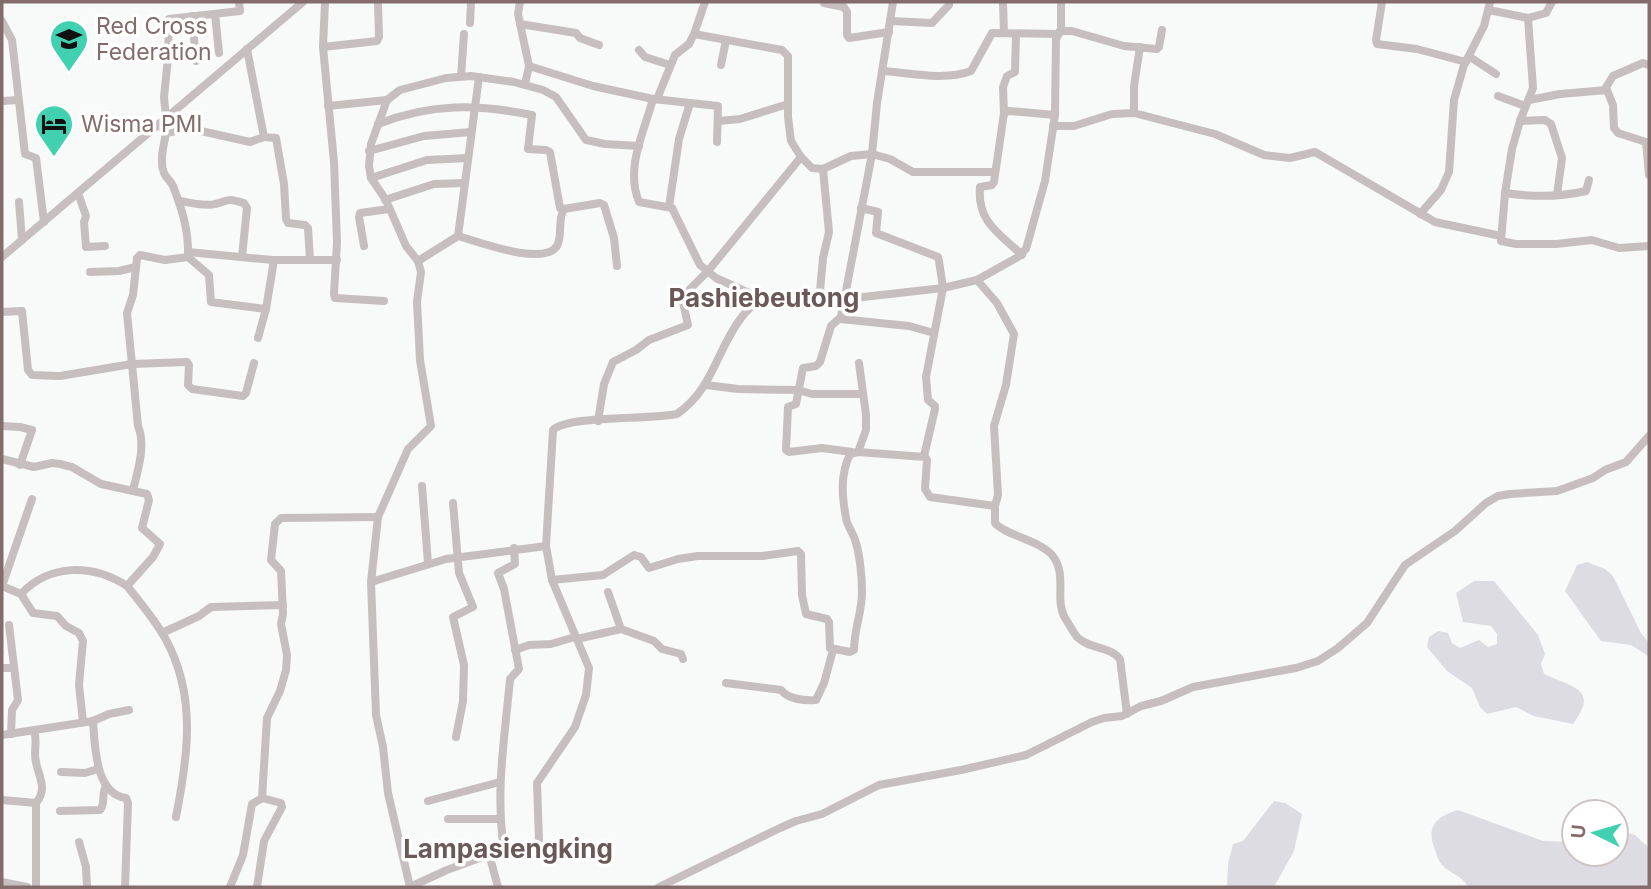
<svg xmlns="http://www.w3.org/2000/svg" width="1651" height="889" viewBox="0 0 1651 889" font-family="Inter,sans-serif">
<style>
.grass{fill:#dddce3}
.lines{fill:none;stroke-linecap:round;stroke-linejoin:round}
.minor{stroke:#c7bfbf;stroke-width:8}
.labels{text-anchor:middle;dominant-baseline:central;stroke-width:7;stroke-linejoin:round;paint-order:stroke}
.poi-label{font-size:23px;fill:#856c6c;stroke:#fff;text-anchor:start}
.quarter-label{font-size:26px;font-weight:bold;fill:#6b5959;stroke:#fff}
</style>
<rect width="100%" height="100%" fill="#f8f9f9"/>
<!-- grass -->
<g class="grass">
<polygon points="1587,562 1605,569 1613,576 1641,633 1649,643 1648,656 1631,645 1601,641 1565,591 1577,565"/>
<path d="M1474,581h20l44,54 7,19 -4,10 3,10c30,14 55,15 29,50l-39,-8 -18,-9 -29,7 -7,-7 -8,-19 -25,-17 -20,-24 2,-10 9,-6 10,2 4,10 8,5 19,-8 9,7 9,-3v-10l-6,-8 -28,-4 -7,-29z"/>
<polygon points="1274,801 1285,803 1302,814 1294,851 1274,887 1227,887 1228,864 1233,844 1243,841"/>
<path d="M1458,810l85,31 31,1v12h42v-13l9,-9 10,3 14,13v39h-181c-5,-11 -17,-13 -25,-21 -4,-4 -6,-10 -8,-16 -9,-23 0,-33 23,-40z"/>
</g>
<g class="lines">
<!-- minor -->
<g class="minor">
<polyline points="325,2 323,47 334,162 337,242 334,294 335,298 384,301"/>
<polyline points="520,2 518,14 529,66 525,84"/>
<polyline points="1003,2 1004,33"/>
<polyline points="1382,2 1376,40 1377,44 1417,49 1466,62"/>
<polyline points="1552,2 1546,13 1528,18 1533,88 1520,121 1512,149 1505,193 1501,241 1516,244 1556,244 1592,240 1619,248 1649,246"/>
<polyline points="824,3 844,7 847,12 847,35 849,38 889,32"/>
<polyline points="1489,10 1528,18"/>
<polyline points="215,14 219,53"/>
<polyline points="192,16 196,61"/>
<polyline points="2,21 12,40 25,154 36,158 44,222"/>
<polyline points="890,21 932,23 949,5"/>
<polyline points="470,23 471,2"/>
<polyline points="520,24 576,33 580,38 599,45"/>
<polyline points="1060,31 1072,31 1124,46 1157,49 1159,47 1162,30"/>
<polyline points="694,34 705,2"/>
<path d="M1016,34l-1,38 -8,4 -4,11 1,26 -10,69 -2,3 -12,2c-3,35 19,46 42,68"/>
<polyline points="323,47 377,41 379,37 378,2"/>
<polyline points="247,49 264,137 276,138 284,184 286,219 288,223 305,225 308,228 310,260"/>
<polyline points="639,50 645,57 670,65"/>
<polyline points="1470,57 1496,74"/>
<polyline points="721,65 726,40"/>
<polyline points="529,66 593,86 653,99"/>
<path d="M883,71c27,2 62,10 88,0l21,-38 66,1"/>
<polyline points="461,76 464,34"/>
<polyline points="1605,89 1613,76 1643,63 1649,65"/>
<polyline points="1498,96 1525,106"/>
<polyline points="657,99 675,55 689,44 694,34 782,50 788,56 788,117 791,141 801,157 812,168 823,169 851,156 872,154 890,159 913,172 995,172"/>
<polyline points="1529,100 1560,94 1607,90 1613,105 1614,128 1618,133 1646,142 1649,175"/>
<polyline points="2,101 18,100"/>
<polyline points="328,106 387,100"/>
<polyline points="1004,113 1009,111 1055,115"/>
<polyline points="1134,113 1134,86 1140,47"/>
<polyline points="166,118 164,97 168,58 169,19 240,11 239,2"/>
<polyline points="718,121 740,119 788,104"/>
<polyline points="1520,121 1545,120 1551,124 1562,158 1557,195"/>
<path d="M378,124c53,-21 99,-20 154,-9l-4,34 18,1 4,2 10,56 4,1 36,-6 4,2 10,33 3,28"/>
<polyline points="1053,126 1074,126 1112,114 1134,113 1215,134 1264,155 1290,158 1315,152 1435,222 1501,236"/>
<polyline points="166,133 176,131 201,131 250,142 264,137"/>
<path d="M717,142l1,-36 -65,-7c-9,33 -28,69 -14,103l33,6 28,57 16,13 44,20 59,4 124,-14 34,-8 41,-23 8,-8 19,-68 10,-66 1,-76 5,-9v-28"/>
<polyline points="369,151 424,136 471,132"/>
<polyline points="371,178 427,160 468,158"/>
<polyline points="78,193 86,216 84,222 86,247 105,246"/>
<path d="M1505,193c27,4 55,4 81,-2l3,-11"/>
<polyline points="385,200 434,184 464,183"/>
<path d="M179,201c10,1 26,6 36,3 16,-4 10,-6 29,-1l3,5 -5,49"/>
<polyline points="19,202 22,240"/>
<polyline points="669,207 679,139 690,103"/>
<polyline points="861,208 878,212 876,233 938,257 939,261 943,288 926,377 928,400 935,406 935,409 924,456"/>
<polyline points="1420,214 1441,190 1449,172 1454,100 1464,65 1484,26 1490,2"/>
<path d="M458,236c19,5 85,31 99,10 6,-11 0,-25 7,-37"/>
<polyline points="364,246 359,217 360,213 389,209"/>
<polyline points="188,252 273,260 337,260"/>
<polyline points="2,257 303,2"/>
<polyline points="188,257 209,275 211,302 266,309"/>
<polyline points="418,261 458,236 479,77"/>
<polyline points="90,272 119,271 136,267"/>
<path d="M977,280l20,23 17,31 -8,51 -12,41 4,69 -3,11v17c10,12 44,17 57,32 16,19 2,44 13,63 4,6 8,14 12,19 12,12 33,9 43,22l7,55"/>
<polyline points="819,302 823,258 829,232 823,169"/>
<polyline points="2,312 22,311 28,370 32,375 60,376 132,364 187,362 189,365 188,385 192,389 243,396 246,393 254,363"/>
<polyline points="840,319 909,326 934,333"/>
<polyline points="258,338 266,309 274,260"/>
<polyline points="706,385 738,389 798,390 812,394 862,394"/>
<polyline points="598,421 604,384 613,362 636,350 649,340 688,325 682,298 685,294 708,271 801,157"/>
<polyline points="2,426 20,427 32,430 20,465"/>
<polyline points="852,452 822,448 789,452 786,450 788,407 796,404 803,368 816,366 820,362 831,326 841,317 872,154 877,103 893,2"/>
<polyline points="858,452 866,430 866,415 859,363"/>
<path d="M2,459l32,8 18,-4 8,1 12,3 29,17 46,10 2,6 -7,28 18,16 -7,13 -26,29c-34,-22 -77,-23 -106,8"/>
<polyline points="422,486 428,563"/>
<path d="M133,490c5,-20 13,-45 5,-64l-11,-113 6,-18 4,-37 3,-3 25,5 23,-3c1,-26 -6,-48 -15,-71 -2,-5 -7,-8 -9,-13 -5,-12 0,-28 2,-40l-7,-9"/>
<polyline points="453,503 459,573 473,607 453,617 464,665 463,701 456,737"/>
<path d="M546,546l7,-116c15,-15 97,-10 124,-16 36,-25 39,-63 64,-96 5,-7 13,-14 19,-20"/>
<path d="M552,580l51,-5 31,-20 7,2 8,11 29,-9 20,-3h64l36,-5 3,3 1,41 4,19 21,5 2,3 1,26 20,4 4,-2c0,-21 8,-37 8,-58 0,-14 -2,-36 -6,-49 -2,-9 -9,-17 -10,-25 -4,-22 -6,-43 4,-64l8,-2 67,5 2,3 -2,29 5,8 65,9"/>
<polyline points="371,582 446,559 546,546 552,580 589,668 586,695 575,727 537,783 539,841 537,845 504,849 447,870 410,887"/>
<polyline points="2,586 21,594 33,613 57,616 66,626 79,633 83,641 79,685 83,722"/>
<polyline points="2,586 32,499"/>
<path d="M127,586c13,16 28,34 38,52 32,57 23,118 11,179"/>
<polyline points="608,592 621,629"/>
<polyline points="9,625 18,700 12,710 11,734"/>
<polyline points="162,633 199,616 211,607 283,605"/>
<polyline points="577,639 621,629 654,641 662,649 681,654 683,659"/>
<polyline points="515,650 529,645 551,644 575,637"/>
<polyline points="2,668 14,668"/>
<path d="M726,683l55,7c7,9 23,11 35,10l8,-17 9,-33"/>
<path d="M93,721c2,25 2,73 33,77l2,5 -3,84"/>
<path d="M34,731c3,8 1,15 1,23 0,19 15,32 1,49v84"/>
<polyline points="2,735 93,721 109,714 129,710"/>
<polyline points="61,772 85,773 98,769"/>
<polyline points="2,800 36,803"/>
<polyline points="428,801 500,782"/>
<path d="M60,811l40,-1c6,-7 1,-16 6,-24"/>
<polyline points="448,819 499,819"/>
<polyline points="79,842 86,867 87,887"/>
<path d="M504,849c-9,-57 1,-113 6,-170l9,-10 -15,-80 -6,-16 17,-9 -1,-16"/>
<polyline points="489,854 498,887"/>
<polyline points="2,882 27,887"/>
<polyline points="230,887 243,855 252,804 262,798"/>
<polyline points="257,887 264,841 282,807 281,803 262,798 267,718 280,691 286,670 287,655 281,624 283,614 281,571 271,560 275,524 281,518 378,517"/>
<polyline points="410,887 388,793 383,747 376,715 371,582 378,517 408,449 431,426 420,360 417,302 421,272 418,261 406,246 386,200 371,178 369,166 371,144 387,100 400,90 446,78 471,76 514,82 543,90 556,97 586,140 605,144 639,146"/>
<polyline points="659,887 780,828 796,821 822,814 879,785 961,770 1026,755 1092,722 1104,718 1122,716 1141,706 1161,701 1193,687 1296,668 1318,661 1338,648 1367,623 1405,565 1455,531 1486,503 1498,496 1510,494 1557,491 1593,478 1605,470 1626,462 1649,436"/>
</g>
</g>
<!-- icons -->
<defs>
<symbol id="school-pin" viewBox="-11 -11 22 30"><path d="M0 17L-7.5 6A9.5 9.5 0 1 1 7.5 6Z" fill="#41d0b0" stroke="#fff"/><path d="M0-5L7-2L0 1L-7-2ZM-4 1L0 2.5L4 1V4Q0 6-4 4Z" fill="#111"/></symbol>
<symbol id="hotel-pin" viewBox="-11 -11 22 30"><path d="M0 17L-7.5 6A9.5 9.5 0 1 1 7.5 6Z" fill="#41d0b0" stroke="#fff"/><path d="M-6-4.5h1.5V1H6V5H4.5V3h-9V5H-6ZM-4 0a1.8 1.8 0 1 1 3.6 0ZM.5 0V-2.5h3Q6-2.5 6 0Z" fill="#111"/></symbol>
</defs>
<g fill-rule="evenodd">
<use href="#school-pin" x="47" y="17" width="44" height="60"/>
<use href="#hotel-pin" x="32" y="102" width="44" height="60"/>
</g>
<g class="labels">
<!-- poi labels -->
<g class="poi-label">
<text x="96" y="26">Red Cross<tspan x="96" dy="26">Federation</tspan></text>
<text x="81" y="124">Wisma PMI</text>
</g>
<!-- quarter labels -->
<g class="quarter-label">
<text x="764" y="297">Pashiebeutong</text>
<text x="508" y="848">Lampasiengking</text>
</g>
</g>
<!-- border -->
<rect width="1651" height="889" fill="none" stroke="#856c6c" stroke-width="7"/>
<!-- north arrow -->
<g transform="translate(1595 833) rotate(275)"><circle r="33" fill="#ffffff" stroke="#cec4c4" stroke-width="2"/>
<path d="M0-5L12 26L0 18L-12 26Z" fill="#41d0b0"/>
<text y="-10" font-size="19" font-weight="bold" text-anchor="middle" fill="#856c6c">U</text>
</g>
</svg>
